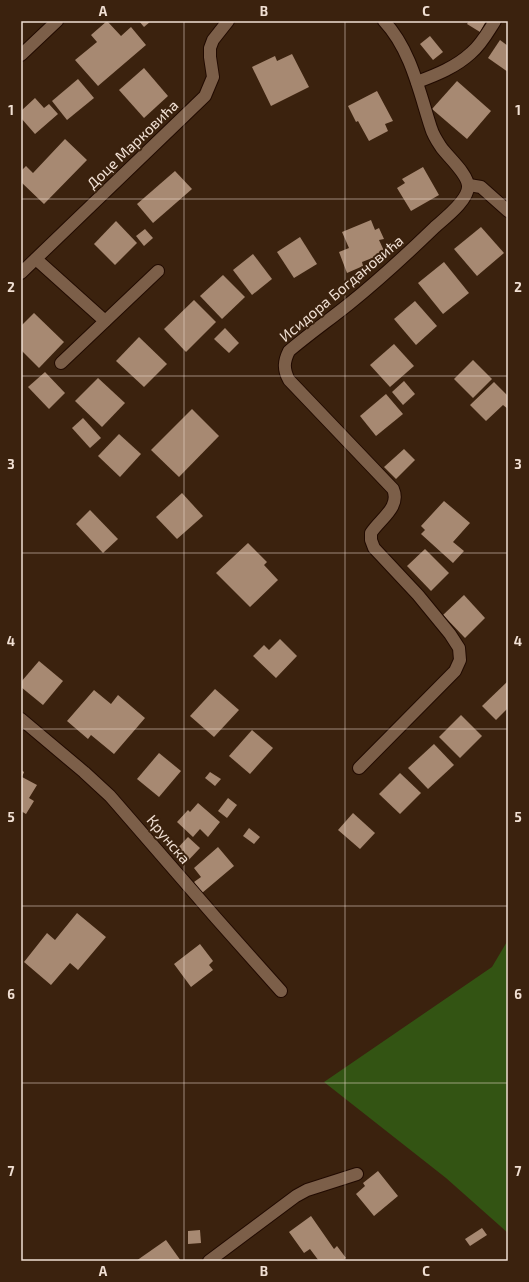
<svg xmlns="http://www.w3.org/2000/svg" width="529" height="1282" viewBox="0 0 529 1282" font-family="'Exo 2',sans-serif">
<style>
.green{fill:#335413}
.building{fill:#a78972}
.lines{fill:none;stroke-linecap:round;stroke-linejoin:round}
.street-casing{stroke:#210a00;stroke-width:14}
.street{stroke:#7c5f49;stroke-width:12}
.grid{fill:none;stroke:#f1e0d4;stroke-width:1;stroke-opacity:0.55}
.labels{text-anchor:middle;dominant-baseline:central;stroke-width:4;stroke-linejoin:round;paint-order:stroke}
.street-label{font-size:15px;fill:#f1e0d4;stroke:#3b220e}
.neatline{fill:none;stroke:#f1e0d4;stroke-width:1.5}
.grid-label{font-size:13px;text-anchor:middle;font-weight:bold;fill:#f1e0d4}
</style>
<rect width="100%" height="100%" fill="#3b220e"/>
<!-- green -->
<polygon class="green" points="508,940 508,1233 446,1178 324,1082 492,967"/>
<!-- building -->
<g class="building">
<polygon points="107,21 121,36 131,27 146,45 98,86 75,60 97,42 91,35"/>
<polygon points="139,21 151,21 144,27"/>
<polygon points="469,21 486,21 480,32 467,24"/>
<polygon points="430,36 443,52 433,60 420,44"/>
<polygon points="500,40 508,46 508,72 488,58"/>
<polygon points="292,54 309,87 271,106 252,67 275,56 277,61"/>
<polygon points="144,68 168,96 144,118 119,90"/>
<polygon points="78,79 94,98 67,120 52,101"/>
<polygon points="457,81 491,111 467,139 432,109"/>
<polygon points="377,91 393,121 385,124 388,131 369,141 358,121 356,122 348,106"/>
<polygon points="35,98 44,108 49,104 58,114 35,134 21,118 21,111"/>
<polygon points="65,139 87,160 44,204 21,182 21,171 26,166 33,173"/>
<polygon points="423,167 439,195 411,211 397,188 405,183 402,179"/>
<polygon points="175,171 192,189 153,223 137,204"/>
<polygon points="371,220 375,230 379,228 384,239 379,240 385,253 362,262 363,266 347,273 339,252 349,248 342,232"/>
<polygon points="116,221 137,243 115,265 94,244"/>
<polygon points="481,227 504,253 477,276 454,249"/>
<polygon points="145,229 153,238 144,246 136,236"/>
<polygon points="300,237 317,264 294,278 277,252"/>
<polygon points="253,254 272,279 252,295 233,270"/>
<polygon points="444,262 469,293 443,314 418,283"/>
<polygon points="223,275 245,297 222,319 200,296"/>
<polygon points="194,300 216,322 186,352 164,329"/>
<polygon points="415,301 437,326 416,345 394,319"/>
<polygon points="34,313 64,342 39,368 21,350 21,326"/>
<polygon points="225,328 239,343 229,353 214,339"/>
<polygon points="139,337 167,364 144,387 116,361"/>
<polygon points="394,344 414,366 390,387 370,365"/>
<polygon points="473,360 492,379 473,398 454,379"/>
<polygon points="45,372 65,393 49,409 28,387"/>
<polygon points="98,378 125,403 102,427 75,401"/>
<polygon points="404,381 415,394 403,405 392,392"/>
<polygon points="494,382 508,396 508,409 503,405 486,421 470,405"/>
<polygon points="386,394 403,414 376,436 360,416"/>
<polygon points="192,409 219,436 179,477 151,450"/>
<polygon points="83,418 101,438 90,448 72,428"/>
<polygon points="119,434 141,454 120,477 98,456"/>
<polygon points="404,449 415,460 396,479 384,467"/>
<polygon points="182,493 203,516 177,539 156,517"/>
<polygon points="444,501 470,523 453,542 464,551 453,563 421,534 425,530 421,526"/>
<polygon points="90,510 118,539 103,553 76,524"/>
<polygon points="248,543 267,562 264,565 278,580 250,607 216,573"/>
<polygon points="425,549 449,573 431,591 407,566"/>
<polygon points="464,595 485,618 465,638 443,615"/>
<polygon points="280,639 297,656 276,678 253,656 264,645 269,650"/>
<polygon points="39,661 63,681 43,705 21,687 21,682"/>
<polygon points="508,681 508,708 496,720 482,706"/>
<polygon points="215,689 239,710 214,737 190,716"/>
<polygon points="94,690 111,704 118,695 145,718 114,754 91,735 88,739 67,721"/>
<polygon points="461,715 482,736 460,758 439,737"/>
<polygon points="252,730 273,748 250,774 229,756"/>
<polygon points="434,744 454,765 428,789 408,768"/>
<polygon points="159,753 181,771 159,797 137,779"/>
<polygon points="21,770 24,772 22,777 37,785 29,798 34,801 26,814 21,811"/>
<polygon points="210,772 221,779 215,786 205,778"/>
<polygon points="400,773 421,793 400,814 379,794"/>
<polygon points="228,798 237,805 227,818 218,811"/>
<polygon points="198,803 220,822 208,837 200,829 193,837 177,822 188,810 190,812"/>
<polygon points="353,813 375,833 360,849 338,830"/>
<polygon points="249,828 260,837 254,844 243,836"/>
<polygon points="188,837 200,848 184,865 172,854"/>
<polygon points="218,847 234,866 202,893 194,882 201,877 194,868"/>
<polygon points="77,913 106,937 78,970 70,963 51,985 24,962 47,933 55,940"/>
<polygon points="200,944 213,961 209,965 213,970 191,987 174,964"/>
<polygon points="378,1171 398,1196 374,1216 356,1194 365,1186 363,1183"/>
<polygon points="311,1216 334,1249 337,1246 346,1258 342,1261 319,1261 310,1249 304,1253 289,1232"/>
<polygon points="482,1228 487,1235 470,1246 465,1239"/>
<polygon points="200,1230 201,1243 188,1244 188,1231"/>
<polygon points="166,1240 181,1261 136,1261"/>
</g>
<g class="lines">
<defs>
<g id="street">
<polyline points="21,55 57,21"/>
<path d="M417,82c19,-7 39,-15 54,-29 10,-8 17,-21 24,-32"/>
<polyline points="469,185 481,187 508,211"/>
<polyline points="36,259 105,321"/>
<polyline points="21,273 205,96 213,77 210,57 210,48 213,40 228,21"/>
<polyline points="61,363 158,271"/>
<polyline points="21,719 84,772 110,796 216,918 281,991"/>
<path d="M359,768l96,-97 5,-11 -1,-12 -9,-14 -32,-39 -44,-47 -3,-8v-7c9,-14 30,-26 22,-44l-104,-109c-6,-11 -5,-19 0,-29 20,-17 40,-31 60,-47 30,-24 58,-50 86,-77 10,-9 34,-27 33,-41 0,-12 -20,-29 -27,-39 -4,-6 -8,-12 -10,-19 -12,-37 -20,-78 -47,-107"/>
<polyline points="209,1261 296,1196 307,1190 357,1174"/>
</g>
</defs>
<!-- street casing -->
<use href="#street" class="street-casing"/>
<!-- street -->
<use href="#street" class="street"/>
</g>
<!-- grid -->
<path class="grid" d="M184,21v1240M345,21v1240M21,199h487M21,376h487M21,553h487M21,729h487M21,906h487M21,1083h487"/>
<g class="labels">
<!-- street labels -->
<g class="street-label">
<text transform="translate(132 144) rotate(-44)">Доце Марковића</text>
<text transform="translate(341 288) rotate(-40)">Исидора Богдановића</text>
<text transform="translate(169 839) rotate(50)">Крунска</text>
</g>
</g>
<!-- border -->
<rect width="529" height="1282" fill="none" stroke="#3b220e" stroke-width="44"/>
<rect x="22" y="22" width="485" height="1238" class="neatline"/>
<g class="grid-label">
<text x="103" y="16">A</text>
<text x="264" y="16">B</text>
<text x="426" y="16">C</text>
<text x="11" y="115">1</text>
<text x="518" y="115">1</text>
<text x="11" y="292">2</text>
<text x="518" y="292">2</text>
<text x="11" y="469">3</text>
<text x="518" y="469">3</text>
<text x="11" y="646">4</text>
<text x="518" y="646">4</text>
<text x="11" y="822">5</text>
<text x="518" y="822">5</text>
<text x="11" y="999">6</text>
<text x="518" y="999">6</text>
<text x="11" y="1176">7</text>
<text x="518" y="1176">7</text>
<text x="103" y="1276">A</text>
<text x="264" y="1276">B</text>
<text x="426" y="1276">C</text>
</g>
</svg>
